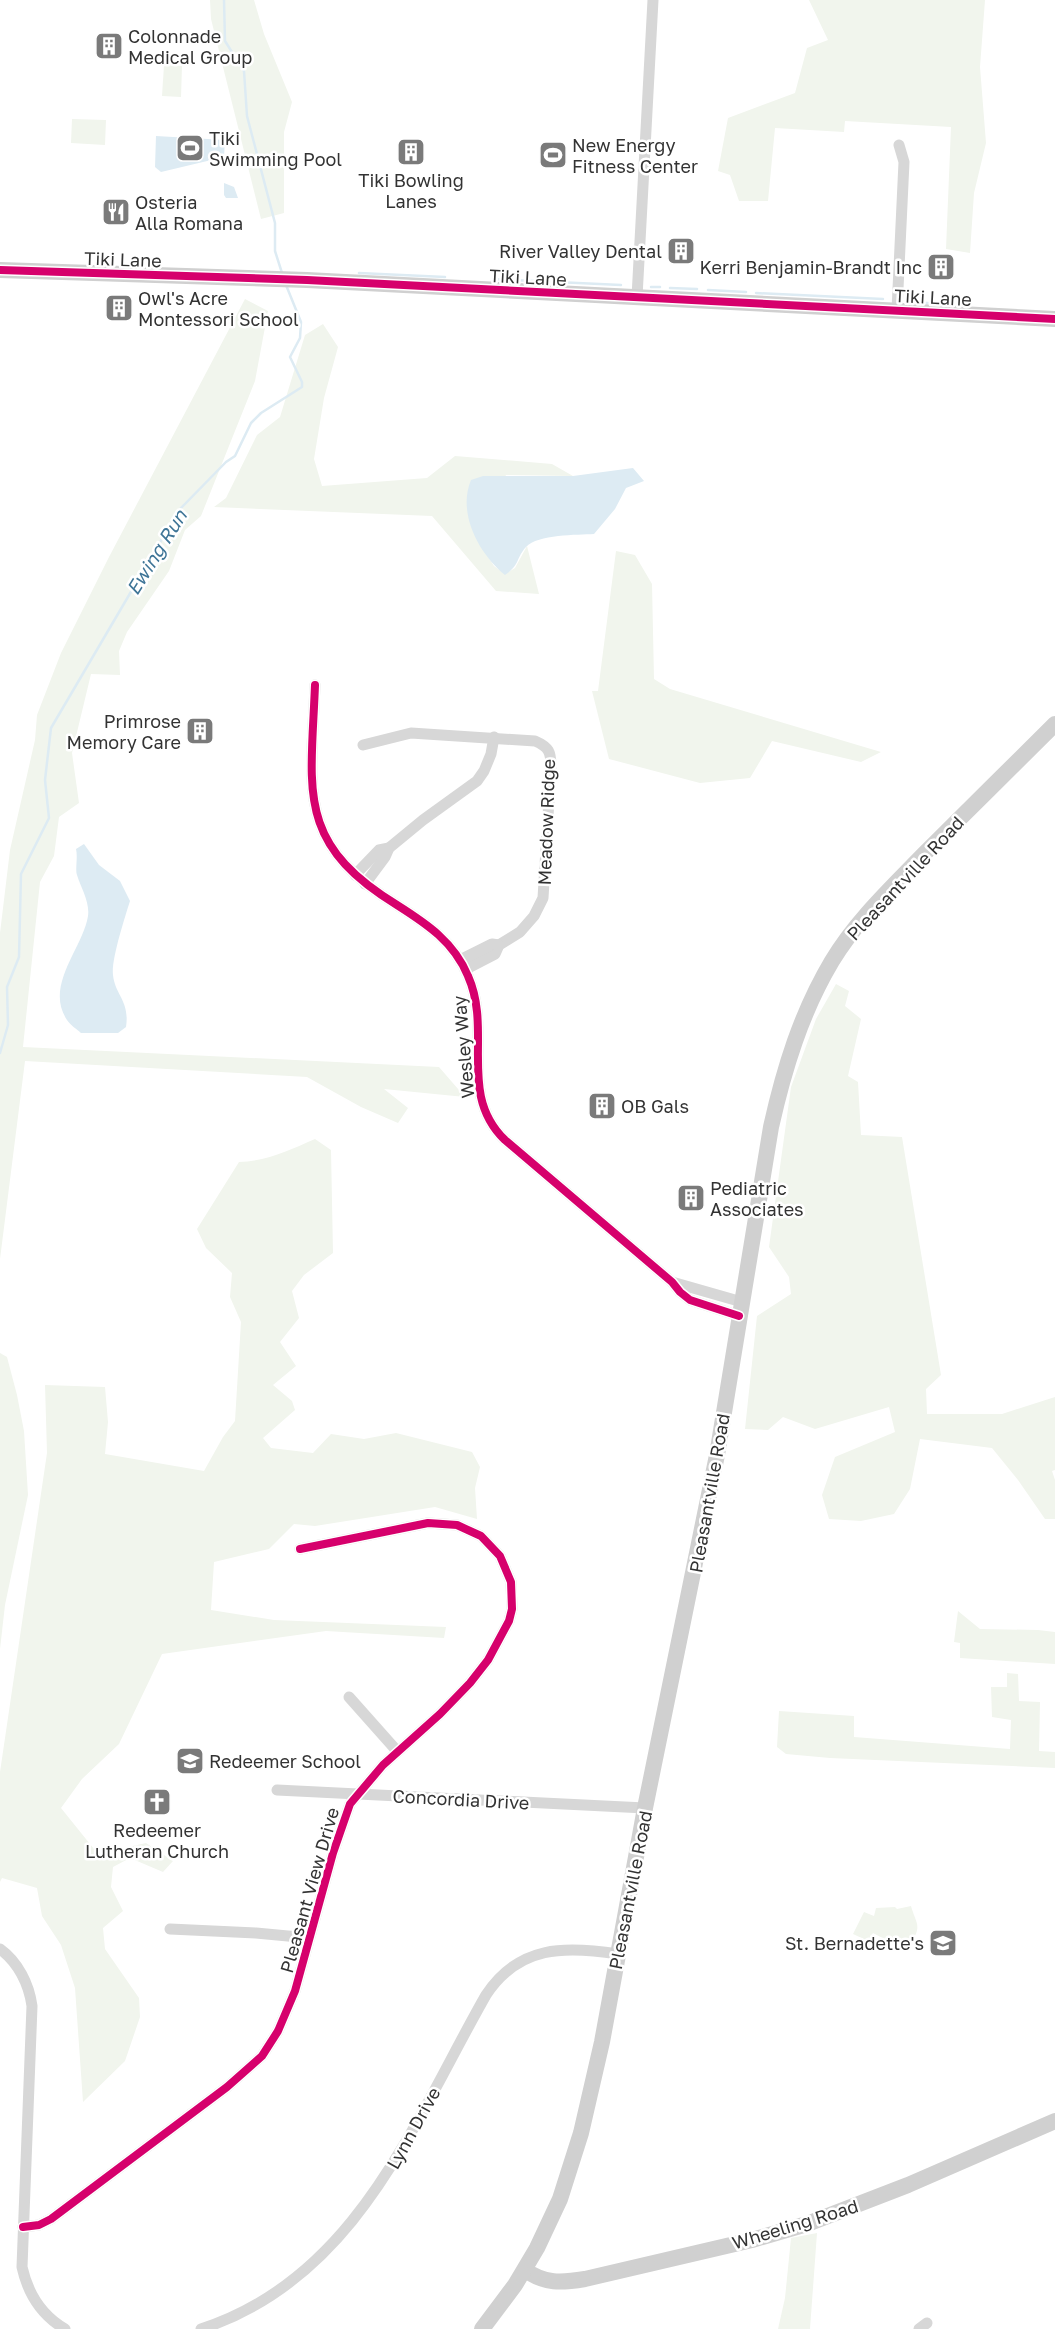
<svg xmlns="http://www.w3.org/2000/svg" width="1055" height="2329" viewBox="0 0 1055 2329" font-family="'Golos Text',sans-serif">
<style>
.green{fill:#f1f5ed}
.water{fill:#ddebf3}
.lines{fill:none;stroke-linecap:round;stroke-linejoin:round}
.stream{stroke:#ddebf3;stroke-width:2.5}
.street{stroke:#d7d7d7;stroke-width:11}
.secondary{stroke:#d0d0d0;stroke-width:16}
.cycleway-casing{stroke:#fff;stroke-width:11}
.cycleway{stroke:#d6006c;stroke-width:8}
.labels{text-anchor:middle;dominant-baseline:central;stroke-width:5;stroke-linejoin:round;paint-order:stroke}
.poi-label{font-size:18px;fill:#333;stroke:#fff;text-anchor:start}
.street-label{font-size:18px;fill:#333;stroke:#fff}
.water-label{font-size:19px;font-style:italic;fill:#3f7597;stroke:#fff}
</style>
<rect width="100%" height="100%" fill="#fff"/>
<!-- green -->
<g class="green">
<polygon points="210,0 254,0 264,34 292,102 284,132 284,213 261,219 211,19"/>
<polygon points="809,0 985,0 980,67 986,143 974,193 970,253 946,249 951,127 845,121 844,132 775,128 768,201 739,201 730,175 718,171 728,118 795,93 807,48 828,40"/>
<polygon points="164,65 182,66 181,97 162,96"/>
<polygon points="72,119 106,120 105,145 71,143"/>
<polygon points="245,299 268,311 255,381 201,516 185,530 169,571 127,632 119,651 120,675 91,674 72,753 79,803 59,817 54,856 40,882 23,1047 439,1067 465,1097 384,1089 408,1108 398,1123 361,1107 307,1077 25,1061 0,1259 0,933 10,850 35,740 37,715 61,653 109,557"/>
<polygon points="323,324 338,347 324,398 314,459 322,486 427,478 455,456 552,464 573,476 506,475 476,538 494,566 505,574 515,568 527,546 539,594 496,591 432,516 214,507 226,498 257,435 280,417 305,335"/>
<polygon points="616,551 635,555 652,584 654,679 670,689 881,752 861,762 772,741 750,778 700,783 609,759 592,691 598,691"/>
<polygon points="836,984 849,991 845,1006 861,1019 848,1076 858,1082 861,1135 902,1137 941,1375 926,1389 927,1414 1002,1414 1055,1397 1055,1470 1052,1471 1055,1480 1055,1519 1045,1519 1018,1480 992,1448 920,1439 910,1489 894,1514 861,1521 829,1519 822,1495 835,1457 895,1432 889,1407 815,1429 783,1417 768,1430 745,1429 757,1316 791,1294 789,1277 769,1247 791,1087 816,1019"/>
<path d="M315,1139l16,11 2,103 -29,22 -12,16 7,27 -19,24 16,24 -23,19 19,16 3,9 -32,28 8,10 42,5 18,-19 33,5 32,-6 76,19 8,15 -5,21 2,31 -42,-12 -120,19 -21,-2 -25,25 -55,13 -3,48 63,10 172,7 -2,11 -118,-7 -164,23 -43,90 -37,35 -21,29 37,46 48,-11 27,18 -10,11 -33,-14 -17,9 -2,20 12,24 -20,17 2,21 34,49 1,19 -15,44 -42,41 -8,-114 -14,-43 -19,-29 -5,-28 -35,-10 -2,4v-110l47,-319 -2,-68 60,2 3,35 -3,32 99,17 19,-34 12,-16 6,-99 -11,-25 2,-24 -26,-25 -9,-19 42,-67c28,-1 51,-12 76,-23z"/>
<polygon points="0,1353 7,1357 17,1395 24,1431 28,1495 5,1605 0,1649"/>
<polygon points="958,1611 980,1629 1038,1630 1055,1632 1055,1664 960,1658 960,1643 954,1642"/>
<polygon points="1007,1673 1018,1674 1019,1701 1040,1702 1039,1751 1055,1752 1055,1768 830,1758 786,1754 777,1747 779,1711 854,1716 854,1737 1010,1749 1011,1720 992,1717 991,1687 1007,1687"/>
<path d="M911,1906c5,18 12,20 -1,38l-6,-3 -12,2 -19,-10 -5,8 -15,-7 11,-22 10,4 2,-8 19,-1 2,2z"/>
<polygon points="817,2233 810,2329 778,2329 785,2298 791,2238"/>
</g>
<!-- water -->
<g class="water">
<polygon points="156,136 225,140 224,157 161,172 155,167"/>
<polygon points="224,183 234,187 238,198 226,198 224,195"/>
<path d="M633,468l11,13 -18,7 -11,21 -21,25c-17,1 -56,0 -68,13 -10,11 -6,18 -21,28 -26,-21 -48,-62 -34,-95l12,-4h90z"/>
<path d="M84,844l15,21 21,16 10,20c-5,16 -19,59 -17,74 2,20 17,26 13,52l-8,6h-37c-4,-4 -11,-8 -14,-13 -23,-34 16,-72 21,-104 2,-14 -7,-28 -11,-41 -2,-5 1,-18 -1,-26z"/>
</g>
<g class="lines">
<!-- stream -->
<g class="stream">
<polyline points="224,0 225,41 244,71 247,116 275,223 275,251 282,273"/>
<polyline points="359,273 445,277"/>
<polyline points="493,279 621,285"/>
<polyline points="651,287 660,287"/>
<polyline points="670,288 697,289"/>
<polyline points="708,290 746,292"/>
<polyline points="756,293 883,299"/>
<polyline points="913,302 942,304"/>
<polyline points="0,1053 8,1025 7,987 19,957 21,874 49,818 45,780 51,728 179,510 226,462 235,456 251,423 261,413 302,387 302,382 290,357 300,338 301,322 286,285"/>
</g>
<!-- street -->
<g class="street">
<polyline points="637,297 653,0"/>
<polyline points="897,310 904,162 899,145"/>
<path d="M315,685c-4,105 -20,158 82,220 30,19 57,37 71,71 25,56 -11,118 37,164l167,142 8,10 10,8 49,16"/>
<path d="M363,745l48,-12 124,8c14,6 16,11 16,26l-8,131 -9,18 -14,16 -21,13 -4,9 -29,15"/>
<polyline points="355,875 379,850 389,848"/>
<polyline points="365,884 385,857 389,848 423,820 477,781 484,771 491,754 494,737"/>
<polyline points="460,960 492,944 499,945"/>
<polyline points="672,1282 742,1302"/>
<polyline points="349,1697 397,1751"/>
<polyline points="277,1790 645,1808"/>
<polyline points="170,1929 256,1933 309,1938"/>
<path d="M0,1949c18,13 29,35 32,57l-10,261c6,27 19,48 43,62"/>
<polyline points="23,2227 39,2225 51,2219 227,2087 262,2056 278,2031 295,1991 333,1853 350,1804 383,1765 440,1714 470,1683 488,1660 509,1621 512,1609 511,1582 500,1556 481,1536 457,1525 428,1523 300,1549"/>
<path d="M201,2329c155,-50 212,-206 285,-334 33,-50 79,-49 132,-41"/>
<polyline points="919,2329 927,2323"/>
</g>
<!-- secondary -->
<g class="secondary">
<polyline points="0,270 307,280 1055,319"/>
<path d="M525,2270c20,14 36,13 60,9l167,-39 55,-16 101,-39 147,-64"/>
<path d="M482,2329l33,-44 22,-37 23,-49 21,-66 21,-91 43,-234 72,-353 54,-328c13,-58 30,-114 61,-166 24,-40 59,-73 91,-106 44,-44 88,-87 132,-131"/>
</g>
<defs>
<g id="cycleway">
<polyline points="0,270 307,280 1055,319"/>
<path d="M315,685c-4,105 -20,158 82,220 30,19 57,37 71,71 25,56 -11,118 37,164l167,142 8,10 10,8 49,16"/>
<polyline points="23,2227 39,2225 51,2219 227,2087 262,2056 278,2031 295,1991 333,1853 350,1804 383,1765 440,1714 470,1683 488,1660 509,1621 512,1609 511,1582 500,1556 481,1536 457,1525 428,1523 300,1549"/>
</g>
</defs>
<!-- cycleway casing -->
<use href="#cycleway" class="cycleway-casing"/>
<!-- cycleway -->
<use href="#cycleway" class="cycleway"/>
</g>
<!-- icons -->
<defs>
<symbol id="building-square" viewBox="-11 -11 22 22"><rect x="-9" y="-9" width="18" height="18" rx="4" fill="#7a7a7a" stroke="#fff"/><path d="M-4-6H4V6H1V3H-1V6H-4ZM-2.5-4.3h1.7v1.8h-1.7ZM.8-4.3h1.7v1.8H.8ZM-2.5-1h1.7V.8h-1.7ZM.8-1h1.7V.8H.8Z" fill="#fff"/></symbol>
<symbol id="stadium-square" viewBox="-11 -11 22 22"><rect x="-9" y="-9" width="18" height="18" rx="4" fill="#7a7a7a" stroke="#fff"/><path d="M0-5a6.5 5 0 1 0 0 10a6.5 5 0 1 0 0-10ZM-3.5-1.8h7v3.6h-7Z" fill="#fff"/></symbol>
<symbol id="restaurant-square" viewBox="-11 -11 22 22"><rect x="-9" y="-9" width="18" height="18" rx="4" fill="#7a7a7a" stroke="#fff"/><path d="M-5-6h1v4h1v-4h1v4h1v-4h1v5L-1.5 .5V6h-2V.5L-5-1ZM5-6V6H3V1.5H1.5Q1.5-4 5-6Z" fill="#fff"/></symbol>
<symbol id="school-square" viewBox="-11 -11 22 22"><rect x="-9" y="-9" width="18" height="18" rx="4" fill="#7a7a7a" stroke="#fff"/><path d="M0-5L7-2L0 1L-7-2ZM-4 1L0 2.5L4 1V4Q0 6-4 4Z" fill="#fff"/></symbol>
<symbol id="church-square" viewBox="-11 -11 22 22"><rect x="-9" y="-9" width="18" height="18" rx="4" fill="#7a7a7a" stroke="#fff"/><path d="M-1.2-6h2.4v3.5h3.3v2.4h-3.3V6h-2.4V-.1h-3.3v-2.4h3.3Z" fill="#fff"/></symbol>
</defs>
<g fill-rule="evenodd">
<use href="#building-square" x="93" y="30" width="32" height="32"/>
<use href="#stadium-square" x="174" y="132" width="32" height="32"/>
<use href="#building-square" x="395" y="136" width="32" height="32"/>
<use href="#stadium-square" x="537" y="139" width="32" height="32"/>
<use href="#restaurant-square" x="100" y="196" width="32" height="32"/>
<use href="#building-square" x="665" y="235" width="32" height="32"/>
<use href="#building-square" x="925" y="251" width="32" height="32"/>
<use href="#building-square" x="103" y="292" width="32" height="32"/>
<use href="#building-square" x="184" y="715" width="32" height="32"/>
<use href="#building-square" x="586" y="1090" width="32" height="32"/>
<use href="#building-square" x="675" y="1182" width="32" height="32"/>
<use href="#school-square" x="174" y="1745" width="32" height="32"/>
<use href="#church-square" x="141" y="1786" width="32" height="32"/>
<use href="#school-square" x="927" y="1927" width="32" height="32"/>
</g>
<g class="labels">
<!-- poi labels -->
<g class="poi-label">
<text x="128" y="36">Colonnade<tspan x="128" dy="21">Medical Group</tspan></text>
<text x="209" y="138">Tiki<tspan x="209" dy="21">Swimming Pool</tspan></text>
<text x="572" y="145">New Energy<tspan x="572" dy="21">Fitness Center</tspan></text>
<text x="411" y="180" text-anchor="middle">Tiki Bowling<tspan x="411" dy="21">Lanes</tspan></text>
<text x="135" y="202">Osteria<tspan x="135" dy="21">Alla Romana</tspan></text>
<text x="662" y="251" text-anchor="end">River Valley Dental</text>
<text x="922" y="267" text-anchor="end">Kerri Benjamin-Brandt Inc</text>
<text x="138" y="298">Owl's Acre<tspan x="138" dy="21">Montessori School</tspan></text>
<text x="181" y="721" text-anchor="end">Primrose<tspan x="181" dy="21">Memory Care</tspan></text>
<text x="621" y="1106">OB Gals</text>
<text x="710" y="1188">Pediatric<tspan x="710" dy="21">Associates</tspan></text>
<text x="209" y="1761">Redeemer School</text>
<text x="157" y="1830" text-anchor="middle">Redeemer<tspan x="157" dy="21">Lutheran Church</tspan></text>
<text x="924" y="1943" text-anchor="end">St. Bernadette's</text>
</g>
<!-- street labels -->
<g class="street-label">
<text transform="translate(123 259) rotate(2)">Tiki Lane</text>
<text transform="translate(528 277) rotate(3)">Tiki Lane</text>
<text transform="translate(933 297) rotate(3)">Tiki Lane</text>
<text transform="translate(546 822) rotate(-88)">Meadow Ridge</text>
<text transform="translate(905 878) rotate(-47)">Pleasantville Road</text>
<text transform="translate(463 1047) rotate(-95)">Wesley Way</text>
<text transform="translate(709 1493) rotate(-80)">Pleasantville Road</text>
<text transform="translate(461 1799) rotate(3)">Concordia Drive</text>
<text transform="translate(309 1890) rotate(-74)">Pleasant View Drive</text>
<text transform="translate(630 1890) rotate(-79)">Pleasantville Road</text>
<text transform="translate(413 2128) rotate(-61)">Lynn Drive</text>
<text transform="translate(795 2224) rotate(-17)">Wheeling Road</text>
</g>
<!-- water labels -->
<g class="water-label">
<text transform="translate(156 552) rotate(-58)">Ewing Run</text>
</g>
</g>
</svg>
